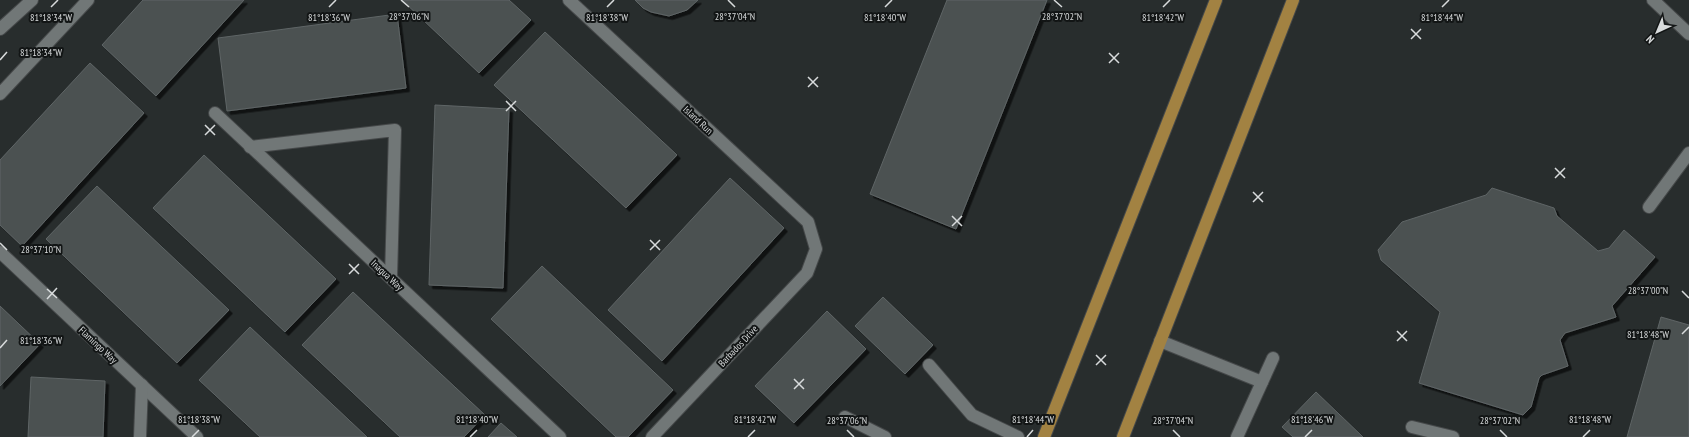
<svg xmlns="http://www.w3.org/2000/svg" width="1689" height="437" viewBox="0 0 1689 437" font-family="'PT Sans Narrow',sans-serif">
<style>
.building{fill:#4b5151;stroke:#5f6566;filter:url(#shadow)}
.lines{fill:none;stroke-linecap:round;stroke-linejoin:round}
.minor-casing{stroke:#454849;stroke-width:14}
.major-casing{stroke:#454849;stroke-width:14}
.minor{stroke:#717777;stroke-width:12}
.major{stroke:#a28242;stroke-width:12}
.ticks{fill:none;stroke:#d8dbdc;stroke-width:1.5}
.labels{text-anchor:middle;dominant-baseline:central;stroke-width:4;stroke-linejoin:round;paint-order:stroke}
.street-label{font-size:10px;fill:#d8dbdc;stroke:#121515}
.ticks-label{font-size:10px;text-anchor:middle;fill:#d8dbdc;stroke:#121515;stroke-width:4;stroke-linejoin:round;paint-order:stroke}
</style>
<defs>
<filter id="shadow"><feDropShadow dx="3.5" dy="3.5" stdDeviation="0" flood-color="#0009"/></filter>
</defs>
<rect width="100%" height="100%" fill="#282d2d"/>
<!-- building -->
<g class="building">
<polygon points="143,0 244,0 156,96 102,45"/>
<polygon points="402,0 509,0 531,20 479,73"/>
<polygon points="635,0 698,0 687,10 669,16 651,12 643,8"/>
<polygon points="947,0 1047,0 956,229 870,194"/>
<polygon points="397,14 406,88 227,111 218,38"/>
<polygon points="545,32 677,155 626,208 494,85"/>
<polygon points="90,63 144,113 22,246 0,225 0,160"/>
<polygon points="435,105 509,109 503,288 429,285"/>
<polygon points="204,155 336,279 285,332 153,208"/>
<polygon points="730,178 784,228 662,361 608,310"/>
<polygon points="97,186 229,310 177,363 46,239"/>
<polygon points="1492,188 1554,208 1557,216 1598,251 1609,248 1624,230 1655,257 1612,306 1616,317 1565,333 1560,340 1568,366 1542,375 1539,378 1531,407 1523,415 1419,383 1440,312 1381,260 1378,250 1402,222 1486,195"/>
<polygon points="542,266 673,390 628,437 616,437 491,319"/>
<polygon points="353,292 485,415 464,437 400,437 302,345"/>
<polygon points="883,297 933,345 905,374 855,326"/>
<polygon points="0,306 40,344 0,386"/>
<polygon points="827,311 866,349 794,423 755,386"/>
<polygon points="1661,317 1689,325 1689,437 1627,437"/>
<polygon points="250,327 367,437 260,437 199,380"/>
<polygon points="31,377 105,381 103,437 28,437"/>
<polygon points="1316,392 1363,437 1293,437 1282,427"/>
<polygon points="501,423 517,437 488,437"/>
</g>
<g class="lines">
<defs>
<g id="minor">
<polyline points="569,0 808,222 816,249 807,273 652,437"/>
<polyline points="1653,0 1689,34"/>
<polyline points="0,29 32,0"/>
<polyline points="0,94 88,0"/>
<polyline points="215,113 560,437"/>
<polyline points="250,147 395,130 391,278"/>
<polyline points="1649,207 1689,153"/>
<polyline points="0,252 197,437"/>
<polyline points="1160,341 1262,382"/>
<polyline points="929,365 972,415 1018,437"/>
<polyline points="845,417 885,437"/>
<polyline points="1412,427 1453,437"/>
<polyline points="140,437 142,385"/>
<polyline points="1237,437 1273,358"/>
</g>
<g id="major">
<polyline points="1044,437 1216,0"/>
<polyline points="1123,437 1293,0"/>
</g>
</defs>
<!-- minor casing -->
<use href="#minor" class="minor-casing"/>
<!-- major casing -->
<use href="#major" class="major-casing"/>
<!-- minor -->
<use href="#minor" class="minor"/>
<!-- major -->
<use href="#major" class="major"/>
</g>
<!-- ticks -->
<path class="ticks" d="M401,0l8,7M728,0l7,7M1054,0l8,7M51,7l7,-7M329,7l7,-7M607,7l7,-7M885,7l7,-7M1163,7l7,-7M1442,7l7,-7M1411,29l10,10M1411,39l10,-10M1109,53l10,10M0,60l7,-8M1109,63l10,-10M808,77l10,10M808,87l10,-10M506,101l10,10M506,111l10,-10M205,125l10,10M205,135l10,-10M1555,168l10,10M1555,178l10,-10M1253,192l10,10M1253,202l10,-10M952,216l10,10M952,226l10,-10M650,240l10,10M0,243l7,7M650,250l10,-10M349,264l10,10M349,274l10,-10M47,289l10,9M1682,291l7,7M47,299l10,-11M1397,331l10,10M1682,334l7,-7M1397,341l10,-10M0,348l7,-8M1096,355l10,10M1096,365l10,-10M794,379l10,10M794,389l10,-10M847,430l7,7M1173,430l7,7M1500,430l7,7M192,437l7,-7M470,437l7,-7M748,437l7,-7M1027,437l6,-7M1305,437l7,-7M1583,437l7,-7"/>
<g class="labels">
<!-- street labels -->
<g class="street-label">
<text transform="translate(698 120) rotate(43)">Island Run</text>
<text transform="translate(387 275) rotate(43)">Inagua Way</text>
<text transform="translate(98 345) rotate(43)">Flamingo Way</text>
<text transform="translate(738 346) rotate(-47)">Barbados Drive</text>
</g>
</g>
<g class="ticks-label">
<text x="409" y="20">28°37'06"N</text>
<text x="1062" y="20">28°37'02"N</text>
<text x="735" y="20">28°37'04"N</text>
<text x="51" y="21">81°18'34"W</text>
<text x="329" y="21">81°18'36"W</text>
<text x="607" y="21">81°18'38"W</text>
<text x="885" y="21">81°18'40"W</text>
<text x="1163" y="21">81°18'42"W</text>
<text x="1442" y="21">81°18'44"W</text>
<text x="41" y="56">81°18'34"W</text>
<text x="41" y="253">28°37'10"N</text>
<text x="1648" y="294">28°37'00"N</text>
<text x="1648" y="338">81°18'48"W</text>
<text x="41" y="344">81°18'36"W</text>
<text x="199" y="423">81°18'38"W</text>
<text x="477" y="423">81°18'40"W</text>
<text x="755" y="423">81°18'42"W</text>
<text x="1033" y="423">81°18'44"W</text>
<text x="1312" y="423">81°18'46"W</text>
<text x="1590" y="423">81°18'48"W</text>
<text x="847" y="424">28°37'06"N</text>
<text x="1173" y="424">28°37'04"N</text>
<text x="1500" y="424">28°37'02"N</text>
</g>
<!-- north arrow -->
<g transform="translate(1657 32) rotate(224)" stroke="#121515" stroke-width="3" paint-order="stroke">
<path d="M0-3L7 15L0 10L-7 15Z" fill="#d8dbdc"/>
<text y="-6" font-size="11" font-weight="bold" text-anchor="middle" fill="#d8dbdc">N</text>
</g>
</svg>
